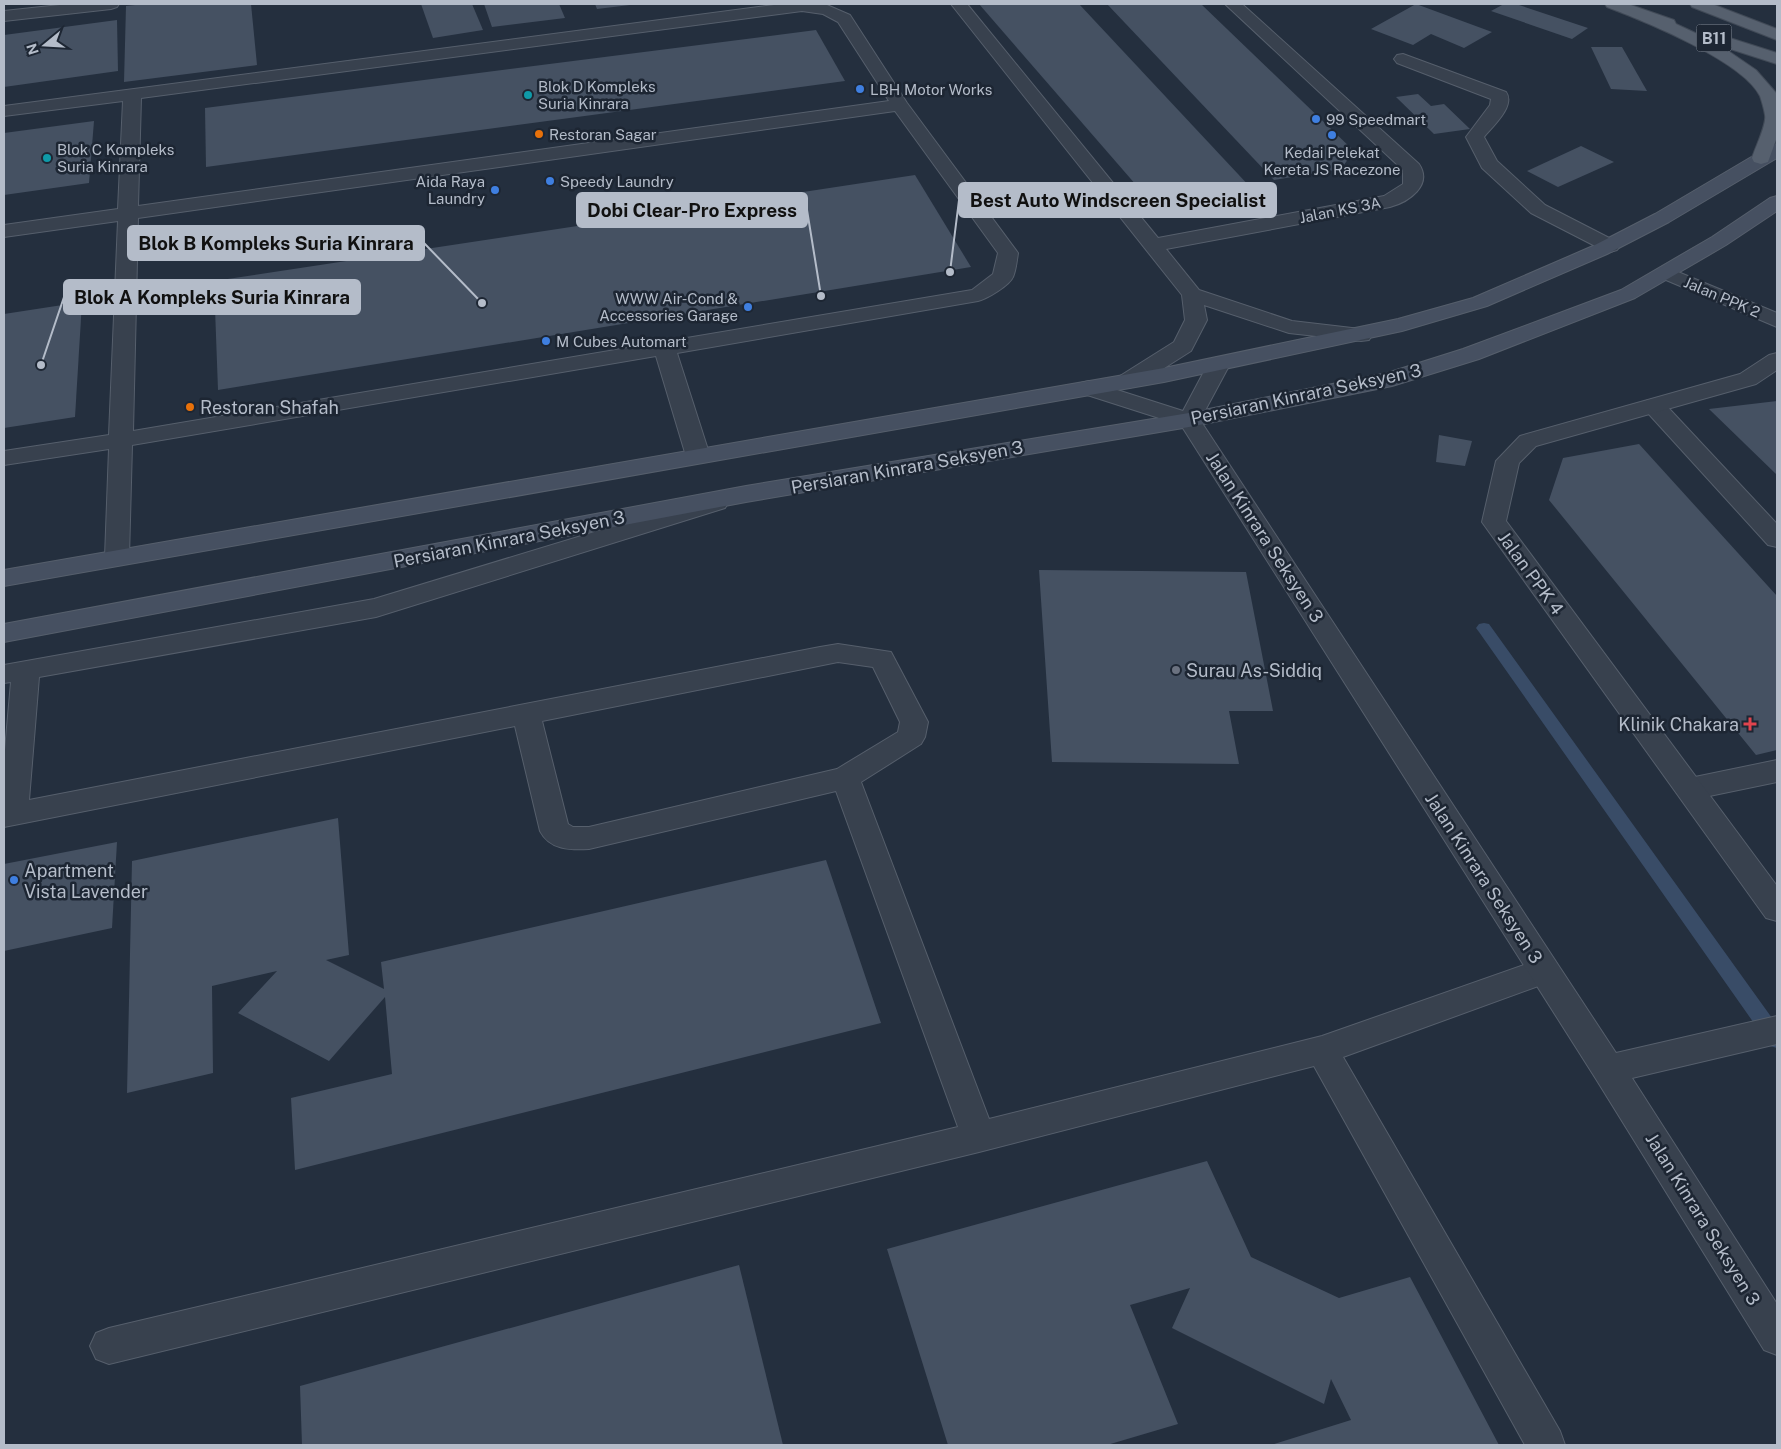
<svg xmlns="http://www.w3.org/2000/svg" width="1781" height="1449" viewBox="0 0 1781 1449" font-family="'Public Sans',sans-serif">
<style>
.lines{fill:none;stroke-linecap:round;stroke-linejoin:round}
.stream{fill:#394c67;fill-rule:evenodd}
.building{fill:#455162}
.service-casing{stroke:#565f6c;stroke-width:2}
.minor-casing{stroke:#565f6c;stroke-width:2}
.secondary-casing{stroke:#565f6c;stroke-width:2}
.primary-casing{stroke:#414a57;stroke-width:2}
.service{fill:#38414e;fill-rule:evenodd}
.minor{fill:#38414e;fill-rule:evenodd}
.secondary{fill:#465061;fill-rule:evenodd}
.primary{fill:#56606e;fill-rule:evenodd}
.shop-dot{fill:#3f7fe0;stroke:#1d2633;stroke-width:2}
.culture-dot{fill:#0f9aa8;stroke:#1d2633;stroke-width:2}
.food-dot{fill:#e8710a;stroke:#1d2633;stroke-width:2}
.worship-dot{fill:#6b7280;stroke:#1d2633;stroke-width:2}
.health-dot{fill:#e0444e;stroke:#1d2633;stroke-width:2}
.labels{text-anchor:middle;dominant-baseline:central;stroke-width:5;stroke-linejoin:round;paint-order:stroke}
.far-poi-label{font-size:15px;fill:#b4bcc9;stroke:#1d2633;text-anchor:start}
.far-street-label{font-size:15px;fill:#b4bcc9;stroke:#1d2633}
.shield{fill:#1d2633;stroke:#878f9c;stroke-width:1}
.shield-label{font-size:16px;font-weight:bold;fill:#b4bcc9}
.street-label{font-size:18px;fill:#b4bcc9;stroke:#1d2633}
.poi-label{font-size:18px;fill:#b4bcc9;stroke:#1d2633;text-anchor:start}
.leader{fill:none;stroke:#b4bcc9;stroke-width:2}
.callout-dot{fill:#b4bcc9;stroke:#1d2633;stroke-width:2}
.callout{fill:#b4bcc9;stroke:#b4bcc9;stroke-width:2}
.callout-label{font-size:19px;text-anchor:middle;font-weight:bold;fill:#111}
</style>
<rect width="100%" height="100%" fill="#242f3e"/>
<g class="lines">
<!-- stream -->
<polygon class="stream" points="1484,623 1489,624 1777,1025 1777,1048 1770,1046 1479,632 1476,628 1479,624"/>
</g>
<!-- building -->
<g class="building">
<polygon points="144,4 251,4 257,65 124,82 126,6"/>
<polygon points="421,4 472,4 483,30 433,38"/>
<polygon points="484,4 559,4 565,18 492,27"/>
<polygon points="595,4 630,4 630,5 597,9"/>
<polygon points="979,4 1079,4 1252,189 1177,202 1143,193"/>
<polygon points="1107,4 1201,4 1354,151 1341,169 1274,180"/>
<polygon points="1416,4 1492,32 1464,48 1431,34 1413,45 1371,29"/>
<polygon points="1504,4 1516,4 1588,28 1572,39 1491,11"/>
<polygon points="117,20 118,71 4,87 4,35"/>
<polygon points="816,30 845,81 206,167 205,108"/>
<polygon points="1591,47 1622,47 1647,91 1611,89"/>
<polygon points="1418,94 1431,106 1444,104 1470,129 1434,134 1396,97"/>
<polygon points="94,121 89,183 4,195 4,133"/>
<polygon points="1581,146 1614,162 1558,187 1527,171"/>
<polygon points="915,175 971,267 218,390 214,281"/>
<polygon points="82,302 75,417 4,428 4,314"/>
<polygon points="1777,401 1777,475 1709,409"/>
<polygon points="1439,435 1472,441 1465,466 1436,462"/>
<polygon points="1639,444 1777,596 1777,750 1756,755 1549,500 1563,458"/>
<polygon points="1039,570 1246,572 1273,711 1229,711 1239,764 1052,762"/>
<polygon points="338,818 349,955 326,960 384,989 381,962 826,860 881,1023 295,1170 291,1098 392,1074 385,997 329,1061 238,1013 277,971 212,986 213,1073 127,1093 132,861"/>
<polygon points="117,842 112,928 4,951 4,864"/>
<polygon points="1207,1161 1251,1257 1339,1298 1410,1277 1499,1445 1271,1445 1351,1420 1331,1379 1324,1404 1172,1328 1190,1288 1130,1305 1178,1424 1107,1445 948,1445 887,1249"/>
<polygon points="739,1265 783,1445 302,1445 300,1386"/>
</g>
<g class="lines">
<defs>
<g id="service">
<path d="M782,4l45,1 23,10 57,88 111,150c-1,7 -2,17 -5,24 -3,8 -26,22 -35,24l-301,52 33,103 -4,5 -8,2 -8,-2 -4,-5 -30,-100 -524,89 -3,112 -3,6 -9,2 -9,-2 -3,-6 4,-108 -105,16v-14l105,-16 9,-214 -114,16v-12l114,-16 5,-108 -119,15v-10zM802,11l21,3 15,8 51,79 -751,105 3,-108zM895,111l103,142 -5,21 -21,16 -839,141 5,-213z"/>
<path d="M1403,54l103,38c10,14 -14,35 -22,45l13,24 48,44 72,37 3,4 -3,4 -7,2 -7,-2 -72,-37 -49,-45 -16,-31 24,-32 1,-6 -94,-36 -3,-4 3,-4z"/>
<polygon points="1654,399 1662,401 1777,524 1777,547 1768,545 1646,411 1643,406 1646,401"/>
<path d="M716,495l9,3 3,5 -3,5 -349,109 -337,60 -10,123 791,-153 18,-3 53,8 37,70 -3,15 -4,7 -60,38 128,337 333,-83 222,-78 11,4 5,9 -5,9 -212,77 217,374 5,14h-40l-211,-379 -335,86 -870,212 -13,-5 -6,-13 6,-13 13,-5 849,-201 -122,-336 -247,58c-19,1 -39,1 -49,-18l-25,-105 -511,101v-66l7,-79 -7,1v-18l370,-66zM838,662l35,5 27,55 -2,10 -61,37 -248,58h-16l-5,-3 -26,-103z"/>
<polygon points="1777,760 1777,782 1690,800 1680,797 1676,789 1680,781 1690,778"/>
</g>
<g id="minor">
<polygon points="69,4 119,4 117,7 111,9 4,21 4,11"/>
<path d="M951,4h16l191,234 226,-42 19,-12v-14l-178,-166h17l177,160c14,21 -10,38 -29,43l-224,42 33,41 93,31 77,9 3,5 -3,5 -8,1 -72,-8 -85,-28 3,15 -16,31 -55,35 -8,2 -8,-2 -3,-5 3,-5 54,-34 11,-22 -3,-25z"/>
<polygon points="1666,267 1777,313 1777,327 1659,277 1656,273 1659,269"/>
<polygon points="1777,353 1777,370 1756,384 1536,446 1519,463 1506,521 1777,886 1777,921 1766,918 1482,522 1496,461 1520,436 1740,374 1769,355"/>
<polygon points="1219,357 1227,359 1230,364 1200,420 1616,1053 1777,1016 1777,1044 1632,1078 1777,1304 1777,1355 1764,1350 1596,1079 1181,425 1081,393 1078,388 1081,383 1089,381 1183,411 1208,364 1211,359"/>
</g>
<g id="secondary">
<polygon points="1777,144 1777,158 1669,222 1607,254 1487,306 1402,331 1164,382 4,586 4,570 1164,368 1398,319 1473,298 1593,246 1655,214 1770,146"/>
<polygon points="1777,196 1777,211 1726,245 1635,298 1479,359 1392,386 1189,427 746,502 4,642 4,624 746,486 1189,413 1387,373 1463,349 1621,290 1712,237 1770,198"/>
</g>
<g id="primary">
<path d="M1605,4h23l46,16 2,4 30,14 2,-4 6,-1 63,20v11l-56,-18 35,24 21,24v43l-9,25 -7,2 -7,-2 -2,-4c3,-10 15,-34 13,-43 -1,-6 -3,-13 -5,-19 -17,-35 -116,-75 -153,-89z"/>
<polygon points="1690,4 1712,4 1777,29 1777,40 1692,7"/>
</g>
</defs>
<!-- service casing -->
<use href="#service" class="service-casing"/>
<!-- minor casing -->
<use href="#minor" class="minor-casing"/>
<!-- secondary casing -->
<use href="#secondary" class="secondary-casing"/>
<!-- primary casing -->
<use href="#primary" class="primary-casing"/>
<!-- service -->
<use href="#service" class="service"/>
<!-- minor -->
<use href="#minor" class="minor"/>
<!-- secondary -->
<use href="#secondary" class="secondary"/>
<!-- primary -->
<use href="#primary" class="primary"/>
</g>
<!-- markers -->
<g class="shop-dot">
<circle cx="860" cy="89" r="5"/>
<circle cx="1316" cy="119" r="5"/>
<circle cx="1332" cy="135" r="5"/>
<circle cx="550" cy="181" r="5"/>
<circle cx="495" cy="190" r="5"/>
<circle cx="748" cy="307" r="5"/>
<circle cx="546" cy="341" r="5"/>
<circle cx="14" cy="880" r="5"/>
</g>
<g class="culture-dot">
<circle cx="528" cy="95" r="5"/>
<circle cx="47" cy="158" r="5"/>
</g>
<g class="food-dot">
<circle cx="539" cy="134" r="5"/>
<circle cx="190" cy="407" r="5"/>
</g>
<circle class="worship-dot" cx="1176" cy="670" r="5"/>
<path class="health-dot" d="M1747.5 716.5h5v5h5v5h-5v5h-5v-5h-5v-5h5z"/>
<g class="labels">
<!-- far-poi labels -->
<g class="far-poi-label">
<text x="538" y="86">Blok D Kompleks<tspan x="538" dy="17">Suria Kinrara</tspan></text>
<text x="870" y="89">LBH Motor Works</text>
<text x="1326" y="119">99 Speedmart</text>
<text x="549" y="134">Restoran Sagar</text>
<text x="57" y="149">Blok C Kompleks<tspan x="57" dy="17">Suria Kinrara</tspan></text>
<text x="1332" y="152" text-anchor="middle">Kedai Pelekat<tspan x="1332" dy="17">Kereta JS Racezone</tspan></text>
<text x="485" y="181" text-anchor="end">Aida Raya<tspan x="485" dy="17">Laundry</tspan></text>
<text x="560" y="181">Speedy Laundry</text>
<text x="738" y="298" text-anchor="end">WWW Air-Cond &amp;<tspan x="738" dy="17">Accessories Garage</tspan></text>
<text x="556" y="341">M Cubes Automart</text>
</g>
<!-- far-street labels -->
<g class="far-street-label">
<text transform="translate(1340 210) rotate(-11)">Jalan KS 3A</text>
<text transform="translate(1722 297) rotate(23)">Jalan PPK 2</text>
</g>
<!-- shield labels -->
<rect class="shield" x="1696.5" y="24.5" width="35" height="27" rx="4"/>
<g class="shield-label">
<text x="1714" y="38">B11</text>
</g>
<!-- street labels -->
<g class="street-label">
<text transform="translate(1306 394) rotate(-12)">Persiaran Kinrara Seksyen 3</text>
<text transform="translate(907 467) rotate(-10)">Persiaran Kinrara Seksyen 3</text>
<text transform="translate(1265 537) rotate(57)">Jalan Kinrara Seksyen 3</text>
<text transform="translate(509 539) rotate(-11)">Persiaran Kinrara Seksyen 3</text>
<text transform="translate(1531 573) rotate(54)">Jalan PPK 4</text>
<text transform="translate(1484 878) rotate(57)">Jalan Kinrara Seksyen 3</text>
<text transform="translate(1703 1219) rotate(58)">Jalan Kinrara Seksyen 3</text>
</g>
<!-- poi labels -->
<g class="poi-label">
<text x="200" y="407">Restoran Shafah</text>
<text x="1186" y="670">Surau As-Siddiq</text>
<text x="1739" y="724" text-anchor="end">Klinik Chakara</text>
<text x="24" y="870">Apartment<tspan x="24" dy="21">Vista Lavender</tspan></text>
</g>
</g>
<!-- callouts -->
<path class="leader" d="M950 272L959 200M821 296L807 210M482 303L424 243M41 365L64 297"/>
<g class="callout-dot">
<circle cx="950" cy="272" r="5"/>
<circle cx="821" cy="296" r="5"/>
<circle cx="482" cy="303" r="5"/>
<circle cx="41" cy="365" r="5"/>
</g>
<g class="callout">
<rect x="959" y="183" width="317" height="34" rx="5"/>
<rect x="577" y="193" width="230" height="34" rx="5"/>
<rect x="128" y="226" width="296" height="34" rx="5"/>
<rect x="64" y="280" width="296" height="34" rx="5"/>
</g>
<g class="callout-label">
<text x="1118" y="207">Best Auto Windscreen Specialist</text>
<text x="692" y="217">Dobi Clear-Pro Express</text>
<text x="276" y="250">Blok B Kompleks Suria Kinrara</text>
<text x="212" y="304">Blok A Kompleks Suria Kinrara</text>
</g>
<!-- border -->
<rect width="1781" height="1449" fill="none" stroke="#b4bcc9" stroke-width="10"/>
<!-- north arrow -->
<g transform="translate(45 45) rotate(252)" stroke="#1d2633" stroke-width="4" paint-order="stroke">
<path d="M0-4L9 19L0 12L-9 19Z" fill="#b4bcc9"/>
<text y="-8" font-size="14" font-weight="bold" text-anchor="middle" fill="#b4bcc9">N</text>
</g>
</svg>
